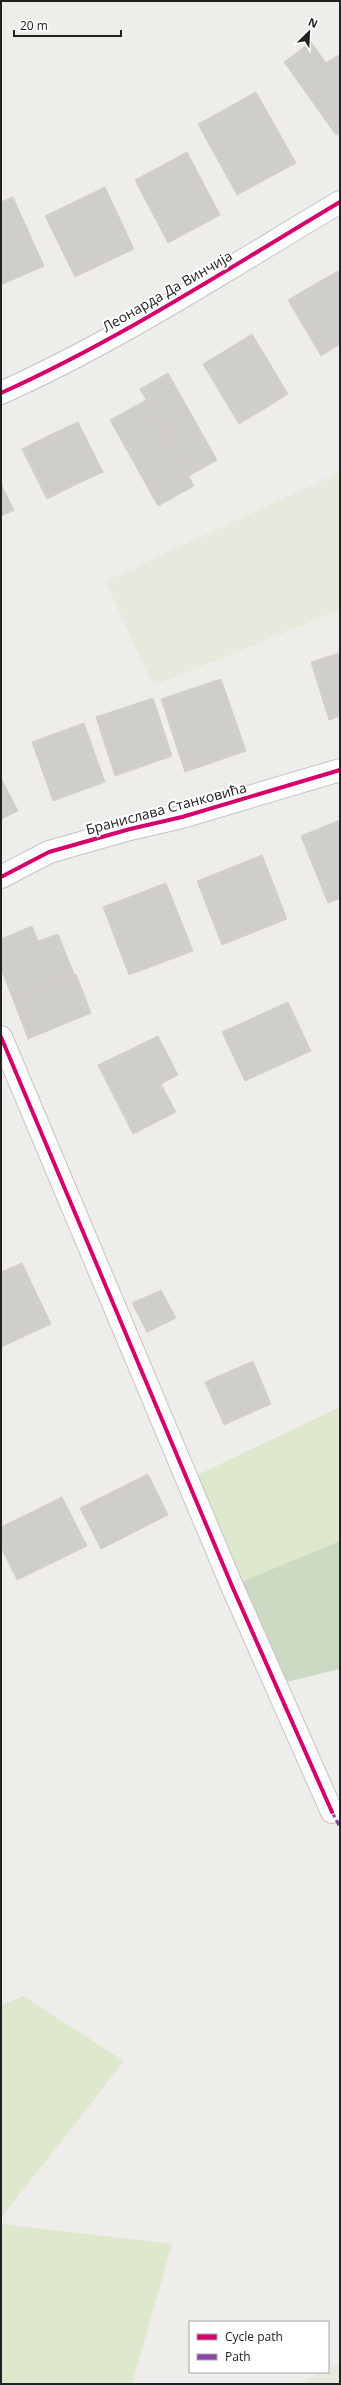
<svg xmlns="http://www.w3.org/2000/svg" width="341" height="2385" viewBox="0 0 341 2385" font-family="'Open Sans',sans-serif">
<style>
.farmland{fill:#e9e8dc}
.grass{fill:#dde8cd}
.forest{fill:#ccdac3}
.building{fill:#d0cecb;stroke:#d2cfcc}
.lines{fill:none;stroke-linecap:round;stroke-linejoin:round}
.minor-casing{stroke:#c5c4c2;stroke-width:24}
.minor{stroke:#fdfcfc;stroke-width:22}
.quiet{stroke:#8e44ad;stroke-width:3;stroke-dasharray:6 3;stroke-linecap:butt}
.cycleway-casing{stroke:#fff;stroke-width:6}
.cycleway{stroke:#d6006c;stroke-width:4}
.labels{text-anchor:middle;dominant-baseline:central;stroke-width:4;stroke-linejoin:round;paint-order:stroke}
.street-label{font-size:14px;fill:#212121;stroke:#fff}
</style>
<rect width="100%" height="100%" fill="#efedea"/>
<!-- farmland -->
<g class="farmland">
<polygon points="340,472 340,610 153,686 105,581"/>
<polygon points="340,2362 340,2384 299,2384 321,2372 328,2372 328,2368"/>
</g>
<!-- grass -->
<g class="grass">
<polygon points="340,1407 340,1541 232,1586 187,1480"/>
<polygon points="23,1996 124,2061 1,2218 1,2005"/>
<polygon points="1,2224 172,2244 132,2384 1,2384"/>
</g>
<!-- forest -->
<polygon class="forest" points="340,1541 340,1669 275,1685 232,1586"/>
<!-- building -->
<g class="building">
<polygon points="311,42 326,63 340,54 340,133 336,135 284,62"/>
<polygon points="256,92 296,163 237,195 198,124"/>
<polygon points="187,152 220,215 168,243 135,180"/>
<polygon points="105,187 134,249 75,277 45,216"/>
<polygon points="13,197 44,266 1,285 1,202"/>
<polygon points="340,270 340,326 315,284"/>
<polygon points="315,284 340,326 340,344 321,356 288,300"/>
<polygon points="252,334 288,394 264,409 228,349"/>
<polygon points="228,349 264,409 239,424 203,364"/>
<polygon points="168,373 217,460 189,476 140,389"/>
<polygon points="146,400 194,486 158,506 110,420"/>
<polygon points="78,422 103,472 75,485 50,435"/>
<polygon points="50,435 75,485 47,499 22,449"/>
<polygon points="1,484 14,510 1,516"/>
<polygon points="340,653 340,716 329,720 311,662"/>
<polygon points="221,679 246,751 185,772 161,699"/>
<polygon points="153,698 172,756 115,776 96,717"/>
<polygon points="84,723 105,782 53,801 32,742"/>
<polygon points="1,778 18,811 1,819"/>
<polygon points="340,820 340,898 328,903 301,836"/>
<polygon points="262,855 287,919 222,945 197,881"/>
<polygon points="166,883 193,951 129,975 103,907"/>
<polygon points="32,926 38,941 58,934 74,974 13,999 1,969 1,939"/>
<polygon points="76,974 91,1013 28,1039 13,999"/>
<polygon points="288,1002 311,1051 245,1081 222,1032"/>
<polygon points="158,1036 178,1075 161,1084 176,1112 133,1134 98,1065"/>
<polygon points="22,1263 51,1324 1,1347 1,1272"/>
<polygon points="161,1290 176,1318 147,1332 132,1303"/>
<polygon points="253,1361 271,1404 224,1425 205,1382"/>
<polygon points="148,1474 168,1515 101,1549 80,1508"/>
<polygon points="62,1497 87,1546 17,1580 1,1547 1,1527"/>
</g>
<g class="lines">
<defs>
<g id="minor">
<path d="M1,393c118,-53 228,-125 339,-191"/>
<polyline points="1,877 49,852 130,829 182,817 340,770"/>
<polyline points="1,1037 232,1586 332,1812"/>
</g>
</defs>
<!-- minor casing -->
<use href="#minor" class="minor-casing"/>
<!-- minor -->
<use href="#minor" class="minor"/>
<!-- quiet -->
<polyline class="quiet" points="332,1812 340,1827"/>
<defs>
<g id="cycleway">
<path d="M1,393c118,-53 228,-125 339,-191"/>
<polyline points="1,877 49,852 130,829 182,817 340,770"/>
<polyline points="1,1037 232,1586 332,1812"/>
</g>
</defs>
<!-- cycleway casing -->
<use href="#cycleway" class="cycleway-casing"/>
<!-- cycleway -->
<use href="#cycleway" class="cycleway"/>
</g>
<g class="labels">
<!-- street labels -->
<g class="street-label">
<text transform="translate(167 291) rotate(-30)">Леонарда Да Винчија</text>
<text transform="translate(166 808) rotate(-15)">Бранислава Станковића</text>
</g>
</g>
<!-- border -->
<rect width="341" height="2385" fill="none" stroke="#212121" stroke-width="4"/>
<!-- legend -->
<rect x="189" y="2321" width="140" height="52" fill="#ffffff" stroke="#a6a6a6"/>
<rect x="197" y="2334" width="20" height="6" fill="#d6006c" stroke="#a6a6a6"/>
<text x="225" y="2341" font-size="12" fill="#212121">Cycle path</text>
<rect x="197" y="2354" width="20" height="6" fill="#8e44ad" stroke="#a6a6a6"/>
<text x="225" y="2361" font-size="12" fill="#212121">Path</text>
<!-- north arrow -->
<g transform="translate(309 32) rotate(24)" stroke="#ffffff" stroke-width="3" paint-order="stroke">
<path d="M0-3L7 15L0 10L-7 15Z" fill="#212121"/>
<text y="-6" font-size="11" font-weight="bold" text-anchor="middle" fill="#212121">N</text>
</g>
<!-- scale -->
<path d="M14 30v6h107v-6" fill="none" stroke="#212121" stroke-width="2"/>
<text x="20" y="30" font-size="12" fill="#212121" stroke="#ffffff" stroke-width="3" paint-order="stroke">20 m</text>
</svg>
